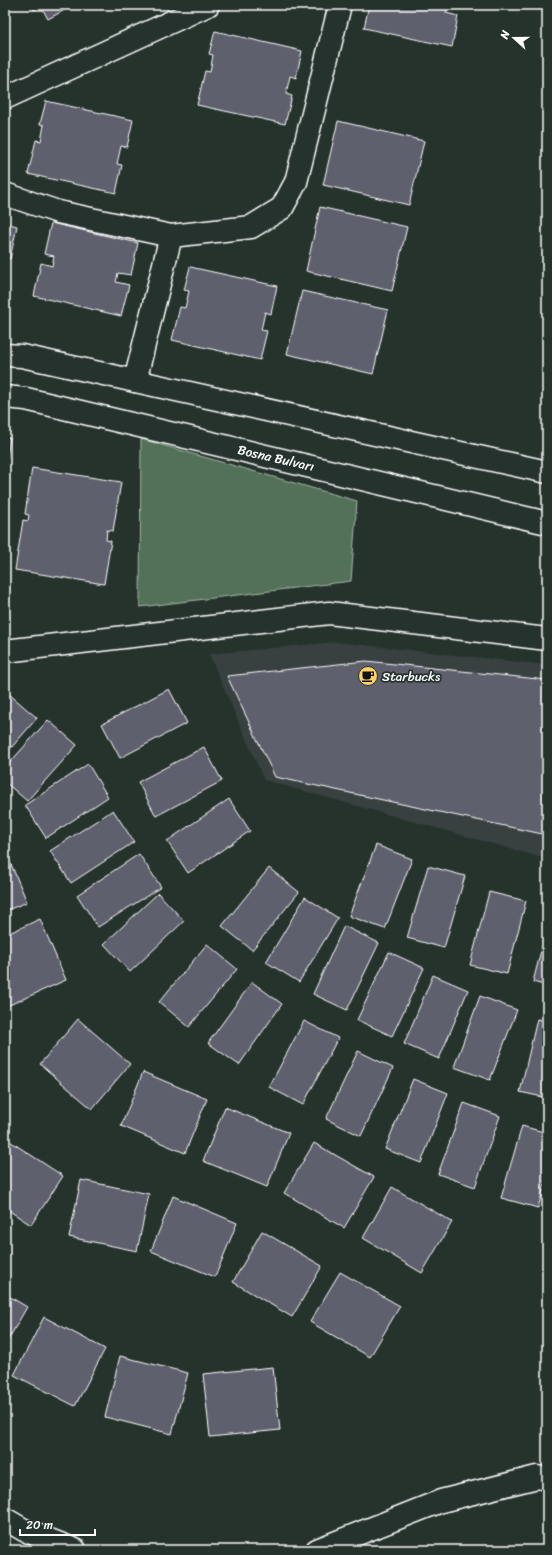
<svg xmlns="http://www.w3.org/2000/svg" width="552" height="1555" viewBox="0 0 552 1555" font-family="Sriracha,sans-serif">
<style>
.built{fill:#374040}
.green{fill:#527159;stroke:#a8b8ac}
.building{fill:#5e606d;stroke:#fff}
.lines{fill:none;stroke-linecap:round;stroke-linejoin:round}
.minor-casing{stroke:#fff;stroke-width:25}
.secondary-casing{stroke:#fff;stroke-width:25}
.minor{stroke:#26332d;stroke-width:22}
.secondary{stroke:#26332d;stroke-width:22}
.labels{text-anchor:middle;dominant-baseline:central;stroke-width:3.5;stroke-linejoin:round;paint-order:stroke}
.street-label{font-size:13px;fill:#fff;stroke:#26332d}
.poi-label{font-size:13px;fill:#fff;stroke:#26332d;text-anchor:start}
</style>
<rect width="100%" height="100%" fill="#26332d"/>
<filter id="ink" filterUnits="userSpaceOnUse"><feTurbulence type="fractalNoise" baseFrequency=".025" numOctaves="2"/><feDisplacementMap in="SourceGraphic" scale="8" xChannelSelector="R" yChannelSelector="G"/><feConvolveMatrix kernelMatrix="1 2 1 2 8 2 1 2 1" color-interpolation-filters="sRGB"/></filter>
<g filter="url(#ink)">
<!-- built -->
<polygon class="built" points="336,642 547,665 547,859 264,780 209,654"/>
<!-- green -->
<polygon class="green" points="141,439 357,501 351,581 140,607"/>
<!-- building -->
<g class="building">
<polygon points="31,5 74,5 48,19 41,6 34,10"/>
<polygon points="369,5 448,5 446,13 458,16 452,47 364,28"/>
<polygon points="215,31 302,51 296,78 290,76 286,94 292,96 285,124 197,105 205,71 210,72 213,55 209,54"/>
<polygon points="46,101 133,120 127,147 121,146 117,164 122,165 116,193 28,174 36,140 41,141 44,125 40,124"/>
<polygon points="338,121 424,141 409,205 323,185"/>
<polygon points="320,207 407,227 392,291 306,271"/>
<polygon points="5,223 17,226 10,259 5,258"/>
<polygon points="51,223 138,243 131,275 118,273 116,282 129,285 121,316 34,296 41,263 52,266 54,256 44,254"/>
<polygon points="190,267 277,286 271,314 265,312 261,330 267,331 260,360 172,340 180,307 185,308 189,291 184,290"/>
<polygon points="302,291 388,310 373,374 287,354"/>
<polygon points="5,437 10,438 5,472"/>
<polygon points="32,468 121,482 113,531 107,530 106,540 111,541 104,584 15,570 23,520 28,521 29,515 25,514"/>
<polygon points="366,661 547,680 547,835 275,777 227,676"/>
<polygon points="169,689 187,723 120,758 102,724"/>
<polygon points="8,693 37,718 5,755 5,696"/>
<polygon points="48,720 77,745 27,801 5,782 5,768"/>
<polygon points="204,747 222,781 156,816 138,782"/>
<polygon points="88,764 108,797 46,838 25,805"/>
<polygon points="229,799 250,831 188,873 167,841"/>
<polygon points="113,810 134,842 71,883 50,851"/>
<polygon points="376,845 412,859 385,929 349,916"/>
<polygon points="5,850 27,902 5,911"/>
<polygon points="139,854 161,887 98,927 77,895"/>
<polygon points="428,866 465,876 444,948 407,938"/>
<polygon points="269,868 299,892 252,950 222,926"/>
<polygon points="489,892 526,901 507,974 470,965"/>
<polygon points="158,893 184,921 130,972 104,944"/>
<polygon points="305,897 338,918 299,982 266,962"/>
<polygon points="40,919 66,980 7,1006 5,1001 5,935"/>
<polygon points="344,926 379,943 347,1010 313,994"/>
<polygon points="547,927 547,986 533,982"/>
<polygon points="207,944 237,969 189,1027 159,1002"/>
<polygon points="389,952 424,968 392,1036 357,1020"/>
<polygon points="433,975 468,990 439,1059 404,1044"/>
<polygon points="252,982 282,1004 239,1065 208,1043"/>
<polygon points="480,996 517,1010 490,1080 454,1067"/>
<polygon points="78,1019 130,1064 92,1109 40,1064"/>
<polygon points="537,1019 547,1021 547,1098 520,1092"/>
<polygon points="304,1021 338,1038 303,1105 269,1087"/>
<polygon points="358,1051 393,1068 361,1136 326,1119"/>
<polygon points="143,1072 207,1099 185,1153 121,1126"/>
<polygon points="413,1079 448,1093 421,1163 385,1149"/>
<polygon points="464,1103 500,1116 475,1187 438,1174"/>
<polygon points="225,1107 289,1133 267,1187 203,1161"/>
<polygon points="522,1126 547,1133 547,1176 538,1208 501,1198"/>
<polygon points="5,1138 63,1176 31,1225 5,1208"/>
<polygon points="314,1143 374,1177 344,1228 284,1193"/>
<polygon points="81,1180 149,1194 137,1251 69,1237"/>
<polygon points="392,1187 452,1222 422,1273 363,1238"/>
<polygon points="173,1196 237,1223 215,1277 151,1251"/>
<polygon points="262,1231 322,1266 292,1317 233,1282"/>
<polygon points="340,1272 400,1306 370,1357 310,1322"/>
<polygon points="5,1294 27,1307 5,1345"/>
<polygon points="44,1317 105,1349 75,1406 14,1375"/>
<polygon points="120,1356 188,1373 172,1434 105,1417"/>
<polygon points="273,1367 280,1430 210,1437 203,1374"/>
</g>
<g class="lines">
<defs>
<g id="minor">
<polyline points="5,98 208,5"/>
<polyline points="5,194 58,212 171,236"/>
<polyline points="135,381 171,236 251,227 282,208 296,182 340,5"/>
<polyline points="5,651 329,613 547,639"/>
<polyline points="5,1519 24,1530 75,1550"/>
<polyline points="317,1550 441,1501 537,1477 547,1479"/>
</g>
<g id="secondary">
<polyline points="5,355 22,356 547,472"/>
<polyline points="5,397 26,399 547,523"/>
</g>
</defs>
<!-- minor casing -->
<use href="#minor" class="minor-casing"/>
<!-- secondary casing -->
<use href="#secondary" class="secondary-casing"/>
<!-- minor -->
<use href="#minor" class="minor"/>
<!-- secondary -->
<use href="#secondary" class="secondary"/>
</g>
</g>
<!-- icons -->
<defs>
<symbol id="cafe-disc" viewBox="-11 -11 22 22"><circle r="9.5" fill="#ffd166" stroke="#26332d"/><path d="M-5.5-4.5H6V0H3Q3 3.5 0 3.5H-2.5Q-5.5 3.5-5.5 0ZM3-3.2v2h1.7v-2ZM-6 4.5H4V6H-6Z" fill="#111"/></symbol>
</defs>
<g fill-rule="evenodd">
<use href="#cafe-disc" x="357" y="665" width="22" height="22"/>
</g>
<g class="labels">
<!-- street labels -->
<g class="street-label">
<text transform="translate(276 458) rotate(13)">Bosna Bulvarı</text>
</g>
<!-- poi labels -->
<g class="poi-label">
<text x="382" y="676">Starbucks</text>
</g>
</g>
<!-- margin -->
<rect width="552" height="1555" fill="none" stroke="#26332d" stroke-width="20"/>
<rect x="10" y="10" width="532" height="1535" fill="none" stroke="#fff" stroke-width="1.5" filter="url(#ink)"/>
<!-- north arrow -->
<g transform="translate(514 38) rotate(291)" stroke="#26332d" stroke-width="3" paint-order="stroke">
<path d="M0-3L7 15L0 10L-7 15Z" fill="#ffffff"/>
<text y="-6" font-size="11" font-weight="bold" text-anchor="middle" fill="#ffffff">N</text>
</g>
<!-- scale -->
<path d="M20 1529v6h75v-6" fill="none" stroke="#ffffff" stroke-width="2"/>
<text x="26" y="1529" font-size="12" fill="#ffffff" stroke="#26332d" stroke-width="3" paint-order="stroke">20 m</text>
</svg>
